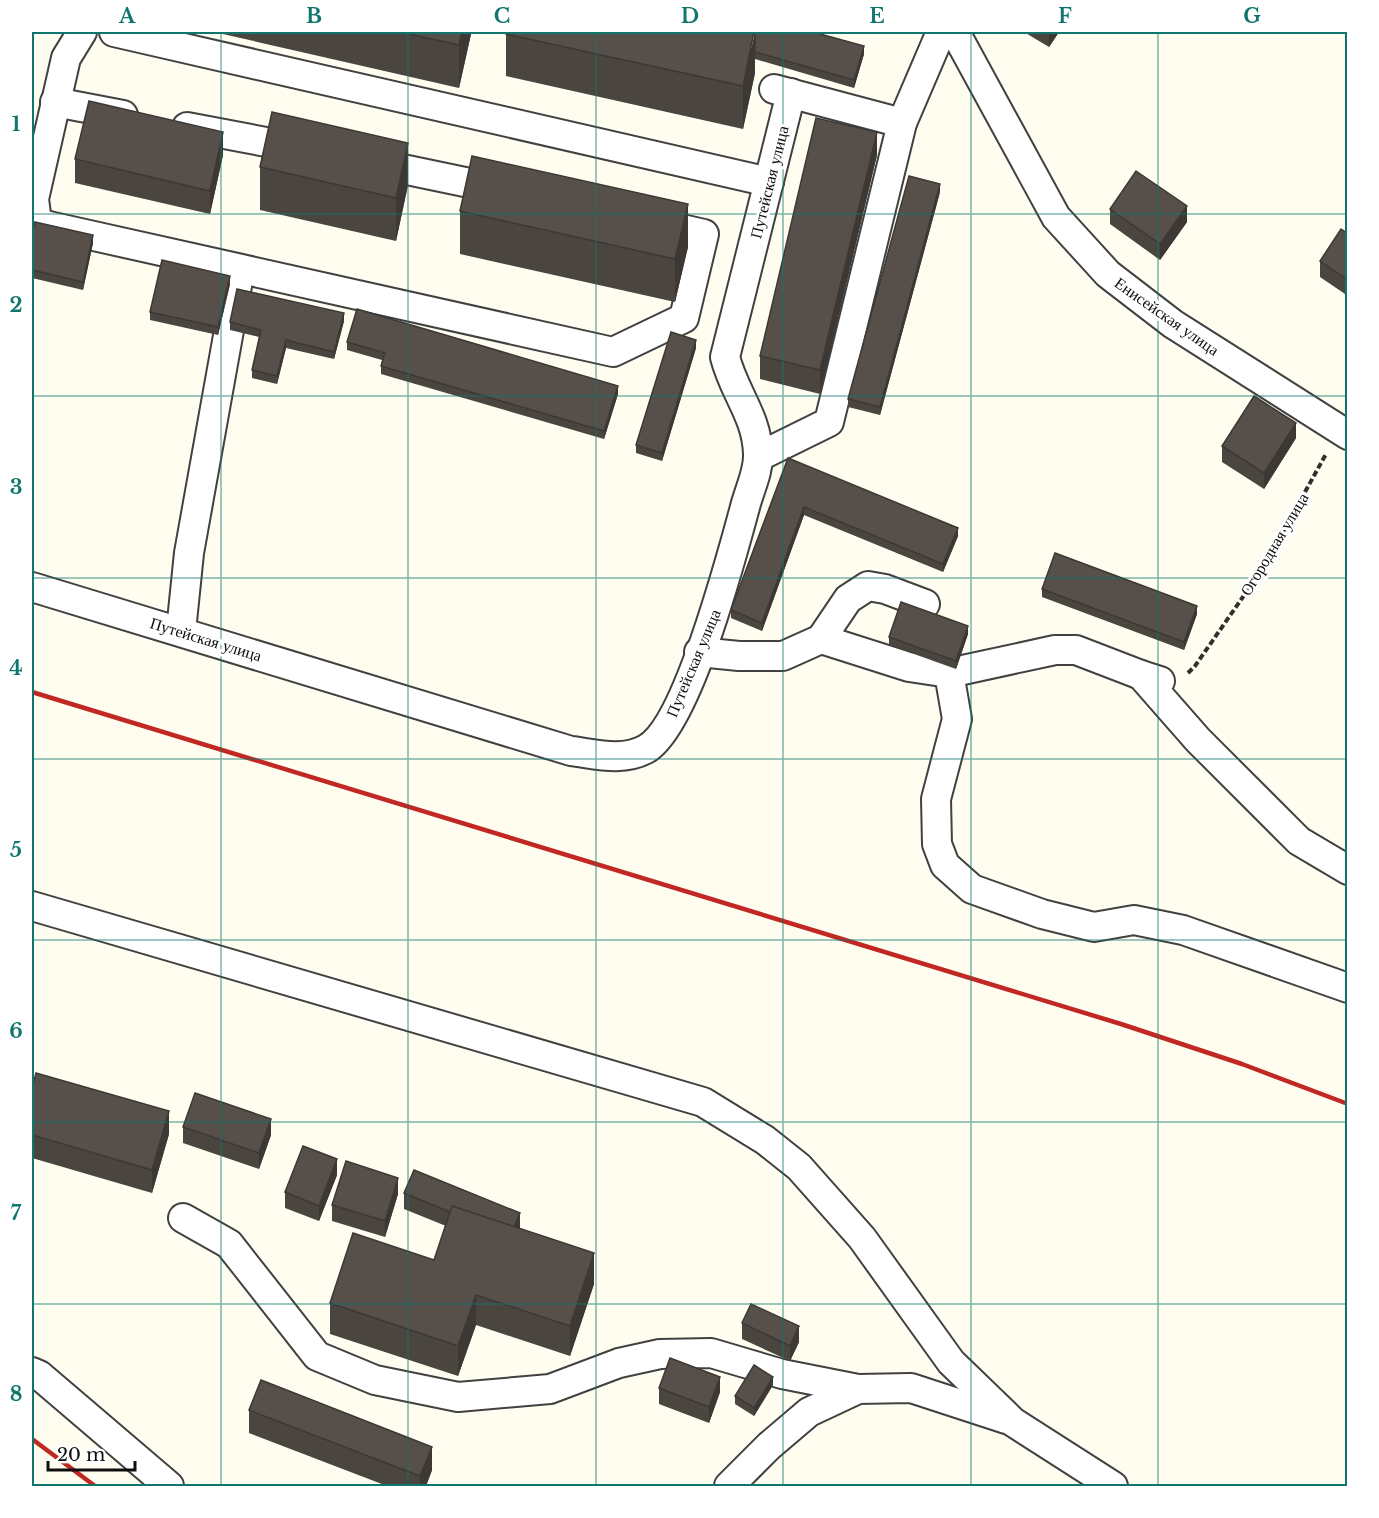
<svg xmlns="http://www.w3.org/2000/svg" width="1379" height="1518" viewBox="0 0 1379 1518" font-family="'Libre Baskerville',serif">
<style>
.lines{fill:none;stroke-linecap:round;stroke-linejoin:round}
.minor-casing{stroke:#414141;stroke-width:32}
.path{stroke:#303030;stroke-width:4;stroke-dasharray:6 3;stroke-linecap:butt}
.minor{stroke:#fff;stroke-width:28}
.rail{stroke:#c12823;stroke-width:4.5}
.wall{fill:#4b4540}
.shaded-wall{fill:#3d3834}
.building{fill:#57504a;stroke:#3d3834;stroke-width:1.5}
.grid{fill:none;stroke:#0f766e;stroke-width:1.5;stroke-opacity:0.55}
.labels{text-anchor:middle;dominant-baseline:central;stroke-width:6;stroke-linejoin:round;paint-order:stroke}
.street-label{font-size:16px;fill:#0e0e0e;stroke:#fff}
.neatline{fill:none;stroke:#0f766e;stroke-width:2}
.grid-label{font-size:20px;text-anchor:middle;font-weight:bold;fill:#0f766e}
</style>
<rect width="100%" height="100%" fill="#fffdef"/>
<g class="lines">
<defs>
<g id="minor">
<polyline points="82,32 66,58 34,199 37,222 49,226 613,352 684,318 704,234 651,222"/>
<polyline points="114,32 769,182"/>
<polyline points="955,32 1056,217 1108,274 1173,324 1348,435"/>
<polyline points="774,89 902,123"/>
<polyline points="55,102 123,115"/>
<polyline points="187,127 303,149"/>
<polyline points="369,162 503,190"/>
<polyline points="758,457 829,422 902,123 941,32"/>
<path d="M32,587l539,164c25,3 51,11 75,-2 41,-23 86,-194 99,-242 4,-16 14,-36 13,-53 -1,-38 -24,-61 -33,-97l66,-264"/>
<polyline points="181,631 189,553 240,269"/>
<polyline points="821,639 909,667 949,673 1055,650 1076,650 1141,675"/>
<polyline points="699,652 739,656 783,656 821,639 848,599 868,586 885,589 925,604"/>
<polyline points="949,673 957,719 936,799 937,844 945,865 972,889 1042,914 1094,927 1134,920 1183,930 1348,988"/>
<polyline points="1160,681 1141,675 1198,740 1299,841 1348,870"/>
<polyline points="32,906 703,1102 765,1140 799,1167 862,1238 951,1362 1013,1422 1113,1486"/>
<polyline points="183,1218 229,1244 317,1356 375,1380 458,1397 550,1389 619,1363 660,1354 711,1353 782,1374 858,1389"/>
<polyline points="32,1372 39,1375 169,1486"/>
<polyline points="729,1486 769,1446 809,1412 858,1389 911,1388 1006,1419"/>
</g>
</defs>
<!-- minor casing -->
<use href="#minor" class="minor-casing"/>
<!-- path -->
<polyline class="path" points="1188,673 1195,666 1263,568 1326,454"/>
<!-- minor -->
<use href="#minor" class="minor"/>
<!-- rail -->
<g class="rail">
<polyline points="32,692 1121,1024 1242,1064 1348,1104"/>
<polyline points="32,1439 95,1486"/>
</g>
</g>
<!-- wall -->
<g class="wall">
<polygon points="214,32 471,32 471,34 459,88"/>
<polygon points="1024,32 1059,32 1049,47"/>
<polygon points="506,34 864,54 854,88 755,59 755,73 743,129 506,76"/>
<polygon points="223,155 210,214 75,183 75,159"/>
<polygon points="877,155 820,394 760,379 760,356"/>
<polygon points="260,167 408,185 396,241 260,210"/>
<polygon points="940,192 880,415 848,407 848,399"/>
<polygon points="1110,209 1187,222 1160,260 1110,224"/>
<polygon points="460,211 688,247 675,302 460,254"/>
<polygon points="1347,233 1345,294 1320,277 1320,261"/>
<polygon points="32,236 93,243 83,290 32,278"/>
<polygon points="230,284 218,335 150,320 150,312"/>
<polygon points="344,321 334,359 286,348 277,384 252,378 252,370 259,337 230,330 230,322"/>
<polygon points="347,342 618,394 604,439 381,374 381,366 382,360 347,350"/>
<polygon points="696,348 662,461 636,453 636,445"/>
<polygon points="1296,438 1264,489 1222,462 1222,446"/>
<polygon points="788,458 958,536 943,572 804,515 762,631 731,618 731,610"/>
<polygon points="1042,589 1197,614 1184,650 1042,597"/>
<polygon points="968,634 956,669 889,645 889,637"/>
<polygon points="32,1089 169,1134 152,1193 32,1158"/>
<polygon points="183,1127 271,1135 259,1169 183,1143"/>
<polygon points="337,1175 319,1221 285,1208 285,1192"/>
<polygon points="404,1193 520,1229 594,1284 570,1356 476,1325 458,1376 330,1334 330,1303 434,1260 446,1226 404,1209"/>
<polygon points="398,1194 385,1237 332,1221 332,1205"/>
<polygon points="742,1323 799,1342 790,1361 742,1339"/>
<polygon points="773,1385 754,1416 735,1404 735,1396"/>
<polygon points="659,1388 720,1392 709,1423 659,1404"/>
<polygon points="249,1410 432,1470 426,1486 387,1486 249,1433"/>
</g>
<!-- shaded-wall -->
<g class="shaded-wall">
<polygon points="462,32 471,32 471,34 459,88 459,45"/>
<polygon points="755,32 755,73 743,129 743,86"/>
<polygon points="1049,32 1059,32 1049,47"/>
<polygon points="864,46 864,54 854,88 854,80"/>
<polygon points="223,132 223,155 210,214 210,191"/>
<polygon points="877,132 877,155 820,394 820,370"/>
<polygon points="408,143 408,185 396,241 396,198"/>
<polygon points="940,184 940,192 880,415 880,407"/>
<polygon points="688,204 688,247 675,302 675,259"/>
<polygon points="1187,206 1187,222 1160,260 1160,244"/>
<polygon points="93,235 93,243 83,290 83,282"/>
<polygon points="1347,274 1347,290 1345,294 1345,278"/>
<polygon points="230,276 230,284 218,335 218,327"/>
<polygon points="344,313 344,321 334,359 334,352"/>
<polygon points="286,340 286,348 277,384 277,376"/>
<polygon points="696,340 696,348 662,461 662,453"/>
<polygon points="618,386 618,394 604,439 604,431"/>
<polygon points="1296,423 1296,438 1264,489 1264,473"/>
<polygon points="804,507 804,515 762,631 762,623"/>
<polygon points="958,528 958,536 943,572 943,564"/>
<polygon points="1197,606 1197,614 1184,650 1184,642"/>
<polygon points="968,626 968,634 956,669 956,661"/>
<polygon points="169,1111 169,1134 152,1193 152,1170"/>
<polygon points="271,1119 271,1135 259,1169 259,1153"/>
<polygon points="337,1159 337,1175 319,1221 319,1206"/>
<polygon points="398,1178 398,1194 385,1237 385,1221"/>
<polygon points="520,1213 520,1229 510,1236"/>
<polygon points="594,1253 594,1284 570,1356 570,1326"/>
<polygon points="476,1295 476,1325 458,1376 458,1346"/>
<polygon points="799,1326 799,1342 790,1361 790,1346"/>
<polygon points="720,1377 720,1392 709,1423 709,1407"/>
<polygon points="773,1377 773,1385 754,1416 754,1408"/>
<polygon points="432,1447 432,1470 426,1486 420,1486 420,1476"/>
</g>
<!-- building -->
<g class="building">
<polygon points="400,32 462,32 459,45"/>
<polygon points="507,32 754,32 743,86 506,34"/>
<polygon points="755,32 813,32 864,46 854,80 755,52"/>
<polygon points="89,101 223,132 210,191 75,159"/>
<polygon points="272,112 408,143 396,198 260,167"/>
<polygon points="816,118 877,132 820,370 760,356"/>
<polygon points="472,156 688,204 675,259 460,211"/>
<polygon points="1136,171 1187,206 1160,244 1110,209"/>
<polygon points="909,176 940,184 880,407 848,399"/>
<polygon points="35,222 93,235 83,282 32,270 32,236"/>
<polygon points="1341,229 1347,233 1347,274 1345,278 1320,261"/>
<polygon points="162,260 230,276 218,327 150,312"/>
<polygon points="237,289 344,313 334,352 286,340 277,376 252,370 261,330 230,322"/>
<polygon points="357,309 618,386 604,431 381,366 385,353 347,342"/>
<polygon points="671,332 696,340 662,453 636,445"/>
<polygon points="1254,396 1296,423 1264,473 1222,446"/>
<polygon points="788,458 958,528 943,564 804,507 762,623 731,610"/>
<polygon points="1055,553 1197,606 1184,642 1042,589"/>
<polygon points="901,602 968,626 956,661 889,637"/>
<polygon points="36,1073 169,1111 152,1170 32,1135 32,1089"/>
<polygon points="195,1093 271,1119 259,1153 183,1127"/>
<polygon points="303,1146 337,1159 319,1206 285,1192"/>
<polygon points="346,1161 398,1178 385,1221 332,1205"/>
<polygon points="414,1170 520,1213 514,1227 452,1206 450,1212 404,1193"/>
<polygon points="452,1206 594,1253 570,1326 476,1295 458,1346 330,1303 353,1233 434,1260"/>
<polygon points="751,1304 799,1326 790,1346 742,1323"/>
<polygon points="670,1358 720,1377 709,1407 659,1388"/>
<polygon points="754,1365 773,1377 754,1408 735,1396"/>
<polygon points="261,1380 432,1447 420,1476 249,1410"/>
</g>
<!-- grid -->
<path class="grid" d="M221,32v1454M408,32v1454M596,32v1454M783,32v1454M971,32v1454M1158,32v1454M32,214h1316M32,396h1316M32,578h1316M32,759h1316M32,940h1316M32,1122h1316M32,1304h1316"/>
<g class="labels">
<!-- street labels -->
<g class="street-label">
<text transform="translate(769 182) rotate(-76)">Путейская улица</text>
<text transform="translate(1167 316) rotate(35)">Енисейская улица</text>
<text transform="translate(1274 544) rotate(-59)">Огородная улица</text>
<text transform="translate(206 639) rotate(17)">Путейская улица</text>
<text transform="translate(693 663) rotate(-67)">Путейская улица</text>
</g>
</g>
<!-- border -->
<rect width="1379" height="1518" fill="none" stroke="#ffffff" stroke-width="66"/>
<!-- scale -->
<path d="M48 1461v9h87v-9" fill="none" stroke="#0e0e0e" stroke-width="3"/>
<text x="57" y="1461" font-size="18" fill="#0e0e0e" stroke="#ffffff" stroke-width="4.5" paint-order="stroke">20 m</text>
<rect x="33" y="33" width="1313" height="1452" class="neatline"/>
<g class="grid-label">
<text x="127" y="23">A</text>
<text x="314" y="23">B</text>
<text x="502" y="23">C</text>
<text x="690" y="23">D</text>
<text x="877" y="23">E</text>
<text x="1065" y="23">F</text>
<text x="1252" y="23">G</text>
<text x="16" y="131">1</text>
<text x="16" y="312">2</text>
<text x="16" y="494">3</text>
<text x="16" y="675">4</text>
<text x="16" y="857">5</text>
<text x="16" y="1038">6</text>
<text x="16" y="1220">7</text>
<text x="16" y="1401">8</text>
</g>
</svg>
